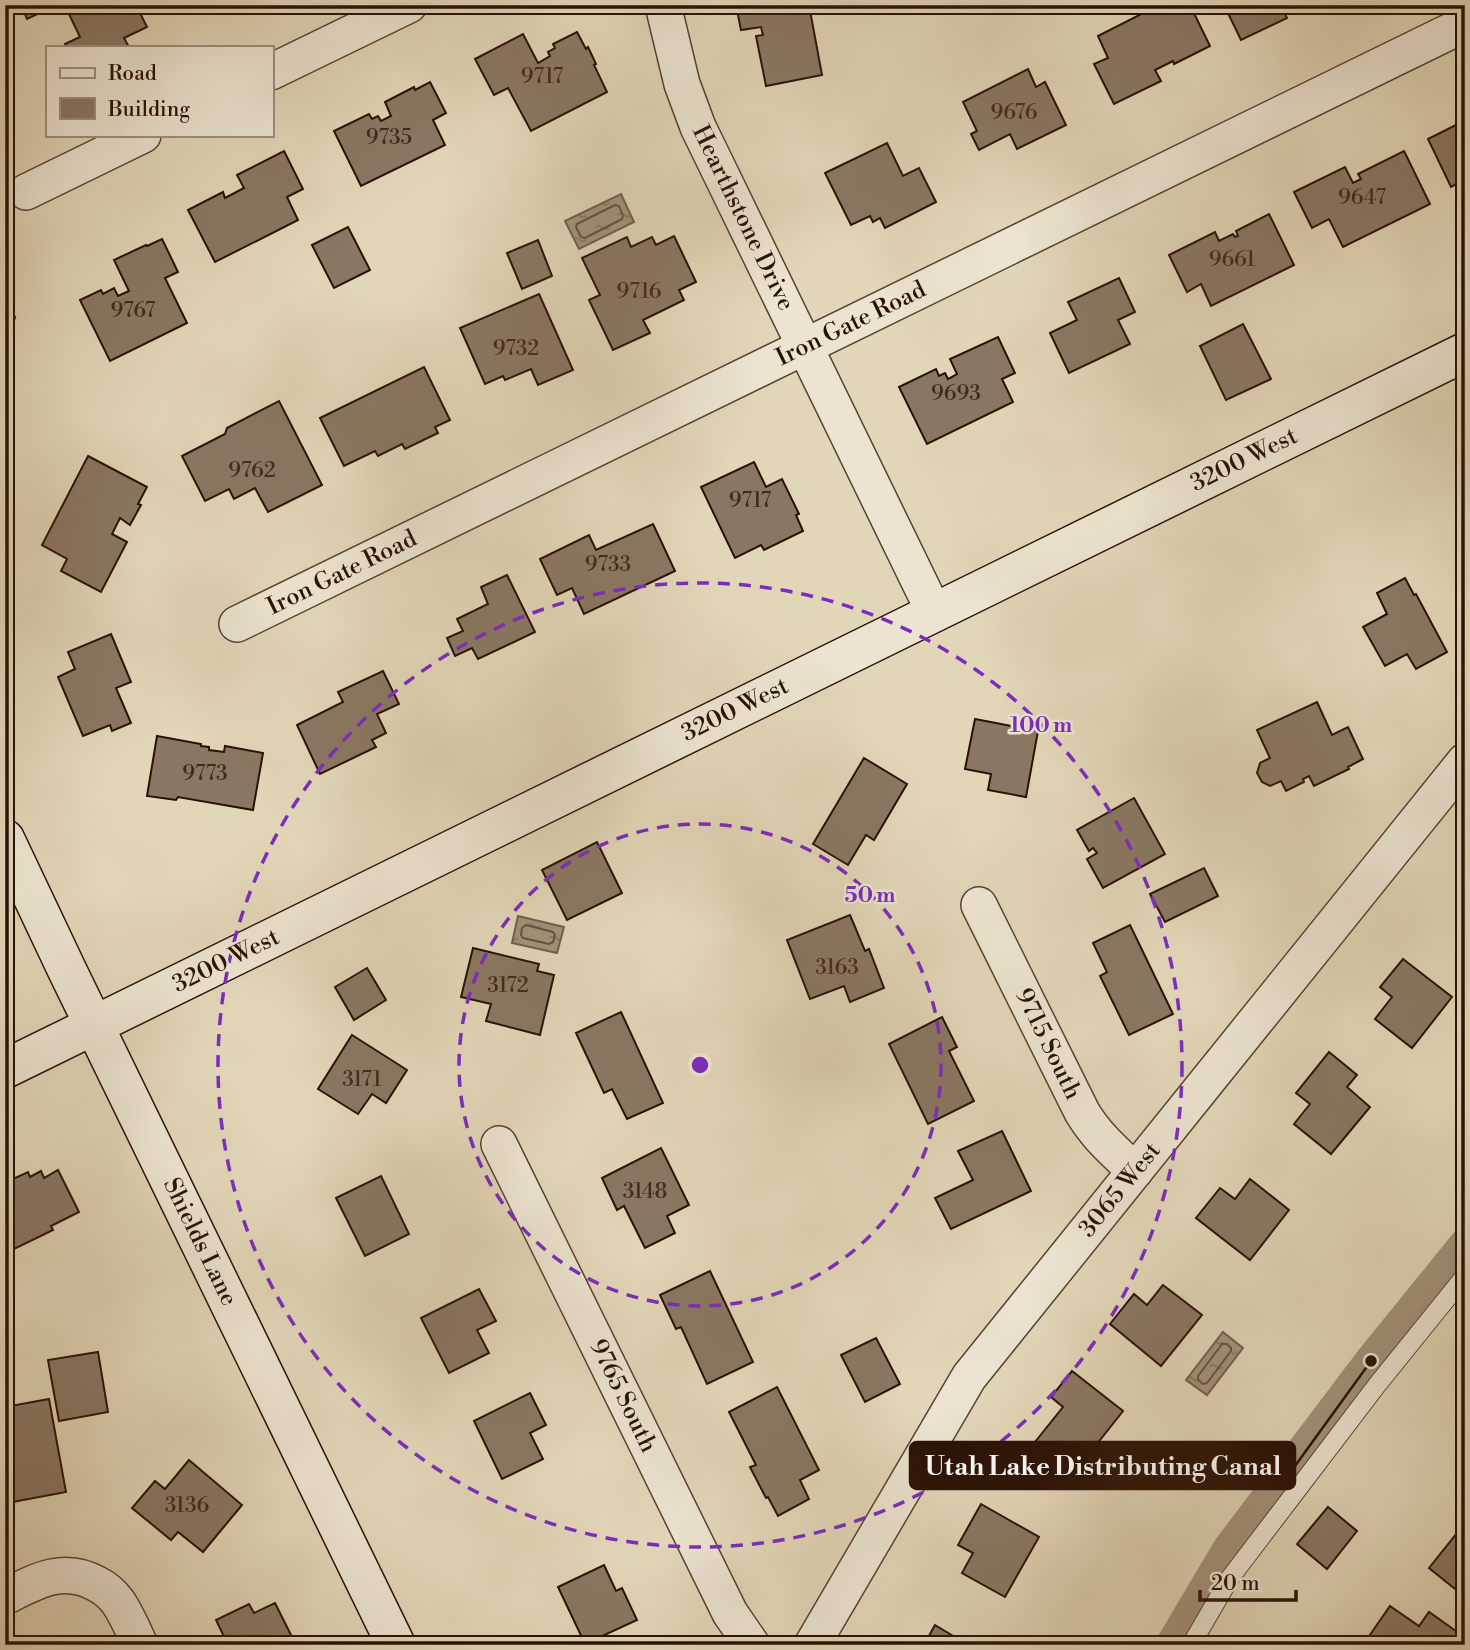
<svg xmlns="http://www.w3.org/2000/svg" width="1470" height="1650" viewBox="0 0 1470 1650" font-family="'Libre Bodoni',serif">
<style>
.water{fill:url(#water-ripples);stroke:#735f4c;stroke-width:2}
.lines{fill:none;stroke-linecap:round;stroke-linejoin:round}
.shore{stroke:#665240;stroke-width:2}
.canal{stroke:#a3937b;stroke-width:33}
.building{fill:#8a7763;stroke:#2a1106;stroke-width:2}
.lane-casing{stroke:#584232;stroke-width:20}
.street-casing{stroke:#584232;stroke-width:38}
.secondary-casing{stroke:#2a1106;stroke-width:41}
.lane{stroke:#ece4d1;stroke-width:18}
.street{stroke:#ece4d1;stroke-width:35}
.secondary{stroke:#ece4d1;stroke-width:38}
.ring{fill:none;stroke:#7b2cbf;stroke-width:3.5;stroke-dasharray:12 9}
.labels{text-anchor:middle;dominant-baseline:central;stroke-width:5;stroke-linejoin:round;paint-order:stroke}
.number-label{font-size:21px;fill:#422a1d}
.street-label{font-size:24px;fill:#2a1106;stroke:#ece4d1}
.centre{fill:#7b2cbf;stroke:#ece4d1;stroke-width:3.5}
.ring-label{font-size:21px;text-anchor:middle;font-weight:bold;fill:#7b2cbf;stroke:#ece4d1;stroke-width:5;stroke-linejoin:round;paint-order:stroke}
.leader{fill:none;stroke:#2a1106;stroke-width:2.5}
.callout-dot{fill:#2a1106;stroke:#ece4d1;stroke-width:2.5}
.callout{fill:#2a1106;stroke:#2a1106;stroke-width:2.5}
.callout-label{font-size:26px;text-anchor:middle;font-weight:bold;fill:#fff}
</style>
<defs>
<pattern id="water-ripples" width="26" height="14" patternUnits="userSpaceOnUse" patternTransform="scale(1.75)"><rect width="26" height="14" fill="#a3937b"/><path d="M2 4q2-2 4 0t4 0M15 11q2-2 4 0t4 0" fill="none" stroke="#857763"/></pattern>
</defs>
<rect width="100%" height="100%" fill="#e2d6b8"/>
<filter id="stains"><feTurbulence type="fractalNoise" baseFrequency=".00286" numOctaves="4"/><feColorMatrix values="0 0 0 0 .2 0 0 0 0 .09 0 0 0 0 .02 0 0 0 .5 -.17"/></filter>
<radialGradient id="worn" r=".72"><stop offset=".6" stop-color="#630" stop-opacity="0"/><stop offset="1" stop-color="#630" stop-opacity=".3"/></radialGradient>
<!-- water -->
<g class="water">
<polygon points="621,194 634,222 579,249 565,221"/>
<polygon points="518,916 564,927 557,953 512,943"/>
<polygon points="1223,1332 1243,1348 1207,1395 1186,1380"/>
</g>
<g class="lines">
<!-- shore -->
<g class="shore">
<polygon points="615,205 619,206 623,216 622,219 585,238 581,237 576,227 577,224"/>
<polygon points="526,925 553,932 555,935 553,942 549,944 523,938 521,935 522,928"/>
<polygon points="1222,1344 1227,1344 1231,1348 1231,1351 1207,1383 1203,1384 1198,1380 1198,1376"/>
</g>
<!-- canal -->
<polyline class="canal" points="1172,1645 1229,1549 1371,1361 1465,1245"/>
</g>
<!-- building -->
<g class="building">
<polygon points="21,5 57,5 27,19"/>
<polygon points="77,5 150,5 139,11 147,27 124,38 129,47 67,47 65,44 80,37 67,10"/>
<polygon points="736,5 809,5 822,75 766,86 756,36 763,35 761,27 741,30"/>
<polygon points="1159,5 1190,5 1210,46 1174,64 1173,61 1155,70 1161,81 1114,104 1094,64 1108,58 1098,36"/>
<polygon points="1224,5 1303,5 1285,14 1287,18 1241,40"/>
<polygon points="577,32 586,49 588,47 596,64 594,65 607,92 531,131 508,88 494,95 475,59 523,34 538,63 550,56 548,52 555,48 553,44"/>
<polygon points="1028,69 1036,87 1045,82 1066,125 1017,149 1010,134 979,150 971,134 977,131 963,102"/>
<polygon points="430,82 446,113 433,120 445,145 361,186 334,131 369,114 372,119 378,116 381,121 391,116 385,102 414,87 415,90"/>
<polygon points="1465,115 1465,180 1451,187 1428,139 1460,123 1457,118"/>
<polygon points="887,143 903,176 919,168 936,202 885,228 880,218 873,222 870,216 851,225 825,173"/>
<polygon points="284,151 303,189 287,197 298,220 215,262 188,210 223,192 225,198 244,188 237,175"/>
<polygon points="1404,151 1430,204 1343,247 1329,219 1312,228 1294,192 1345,167 1353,183 1361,179 1358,174"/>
<polygon points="1269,214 1294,265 1211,306 1201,284 1187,292 1169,255 1215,232 1219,241 1233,234 1235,237 1238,236 1236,231"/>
<polygon points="348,227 370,270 334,288 312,245"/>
<polygon points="674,236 696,282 679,290 684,300 643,320 650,333 613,350 589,300 600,295 582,258 627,237 631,247 652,237 656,245"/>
<polygon points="162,239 178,272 165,278 187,323 110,361 80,300 101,290 103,294 114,288 118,296 129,291 114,260 146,245 147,246"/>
<polygon points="538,240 552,276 522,289 507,253"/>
<polygon points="1119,278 1135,312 1118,320 1130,344 1069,373 1050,333 1077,320 1068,302"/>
<polygon points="539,294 573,370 538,385 531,369 505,380 503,376 485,384 460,328"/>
<polygon points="5,314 15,317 5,354"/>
<polygon points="1243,324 1271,379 1226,400 1200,346"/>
<polygon points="998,337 1015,373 1002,379 1013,402 927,444 899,387 936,369 939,376 945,373 948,379 957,374 950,359"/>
<polygon points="424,367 450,420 435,427 438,433 405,449 402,444 378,456 375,451 344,466 320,418"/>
<polygon points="279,401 322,485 268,512 255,488 234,499 229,489 205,501 182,456 225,434 227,428"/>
<polygon points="88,456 147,487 138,504 141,505 130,525 120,518 112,534 127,542 101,592 61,571 67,559 42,545"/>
<polygon points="754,462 766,487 782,479 799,514 796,515 803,531 764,550 761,545 735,558 701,487"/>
<polygon points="653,524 675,571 584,614 572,588 557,595 540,559 589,535 596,550"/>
<polygon points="507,575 535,632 478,659 472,648 455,656 447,638 463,631 457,619 488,604 481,587"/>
<polygon points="1405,578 1414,595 1416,594 1447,652 1416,669 1407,654 1385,666 1363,627 1387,614 1377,593"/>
<polygon points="111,634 131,682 116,688 131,723 112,731 110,725 83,736 58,677 75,669 68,652"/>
<polygon points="383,671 399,704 377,714 386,733 372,740 376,747 320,774 297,725 343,702 338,692"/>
<polygon points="1317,702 1332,735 1348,727 1363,759 1348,767 1349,769 1314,786 1309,776 1303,779 1304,782 1286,791 1281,781 1270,786 1262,782 1257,773 1260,763 1270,758 1257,730"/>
<polygon points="975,719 1038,731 1026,797 988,790 991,774 965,769"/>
<polygon points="157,736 201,744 201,746 209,747 209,750 224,752 225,746 263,753 253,810 178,797 176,800 147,796"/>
<polygon points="864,758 907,784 874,840 866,835 848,865 813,844"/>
<polygon points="1134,798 1165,854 1103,888 1087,859 1097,853 1093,848 1089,851 1077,830"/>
<polygon points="597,842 622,893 567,920 542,870"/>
<polygon points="1204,868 1218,896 1165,922 1150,894"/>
<polygon points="850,915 865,951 869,949 884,988 850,1002 844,986 810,999 787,940"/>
<polygon points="1130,925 1173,1014 1129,1035 1100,976 1107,972 1093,943"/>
<polygon points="473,948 539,964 537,971 554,975 540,1035 486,1021 491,1004 461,997"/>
<polygon points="1403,959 1452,997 1412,1048 1375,1019 1392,997 1380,987"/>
<polygon points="367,968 386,1000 354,1020 335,987"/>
<polygon points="621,1012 663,1103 627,1119 612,1089 604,1093 576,1033"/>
<polygon points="942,1017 957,1047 949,1051 974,1101 928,1124 889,1044"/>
<polygon points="352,1035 407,1070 386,1103 372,1094 358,1114 318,1089"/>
<polygon points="1329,1052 1357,1075 1347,1087 1370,1107 1331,1154 1294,1124 1310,1104 1296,1093"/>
<polygon points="1002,1131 1031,1191 951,1229 935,1198 973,1180 958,1151"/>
<polygon points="661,1148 689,1205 667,1216 675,1233 645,1248 624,1206 617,1210 602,1178"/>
<polygon points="58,1170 79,1212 51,1226 53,1230 10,1251 5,1241 5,1177 8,1175 11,1180 28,1172 30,1177 41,1171 44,1178"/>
<polygon points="381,1176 409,1234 365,1256 336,1198"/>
<polygon points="1250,1179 1289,1210 1250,1260 1196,1218 1220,1188 1235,1199"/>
<polygon points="710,1271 753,1362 707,1384 681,1327 676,1329 660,1295"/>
<polygon points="1163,1285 1202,1315 1161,1366 1110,1324 1134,1294 1147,1305"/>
<polygon points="479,1289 496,1321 477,1330 489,1353 449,1373 421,1318"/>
<polygon points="876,1338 900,1384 865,1402 841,1355"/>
<polygon points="98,1352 108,1412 59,1421 48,1360"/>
<polygon points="1072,1371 1123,1411 1066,1483 1027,1452 1063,1407 1051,1397"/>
<polygon points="777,1387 819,1470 800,1480 809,1499 778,1516 768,1497 766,1498 750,1467 756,1465 729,1412"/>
<polygon points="530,1393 546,1425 530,1433 543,1459 502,1479 474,1421"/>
<polygon points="49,1399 66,1492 7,1503 5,1492 5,1407"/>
<polygon points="189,1460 242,1505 203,1552 178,1532 171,1540 132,1508 155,1481 165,1489"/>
<polygon points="981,1504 1039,1537 1005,1597 962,1573 973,1553 958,1545"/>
<polygon points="1328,1507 1357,1531 1327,1569 1297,1544"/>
<polygon points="1465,1523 1465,1597 1429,1568"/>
<polygon points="604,1565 616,1591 622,1588 637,1620 585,1644 558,1587"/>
<polygon points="275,1603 296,1645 228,1645 216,1620 249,1604 254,1613"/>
<polygon points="1390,1606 1419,1626 1429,1612 1460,1634 1452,1645 1363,1645"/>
<polygon points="935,1625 968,1645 924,1645"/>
</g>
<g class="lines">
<defs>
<polyline id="lane" points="1191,1645 1230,1578 1377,1385 1465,1276"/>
<g id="street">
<polyline points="663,5 682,84 698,127 934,612"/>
<polyline points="271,72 409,5"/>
<polyline points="26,192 143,135"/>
<polyline points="237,624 1465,24"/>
<path d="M979,905l103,207c14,24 33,40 53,59"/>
<polyline points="499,1144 730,1613 752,1645"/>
<path d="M5,1597c31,-16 59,-32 92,-13 8,4 15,10 21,18 9,13 15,28 22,43"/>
<polyline points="812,1645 969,1377 1465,761"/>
</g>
<g id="secondary">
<polyline points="5,839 67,970 396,1645"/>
<polyline points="5,1069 1465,352"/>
</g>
</defs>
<!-- lane casing -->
<use href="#lane" class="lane-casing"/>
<!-- street casing -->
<use href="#street" class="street-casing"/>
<!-- secondary casing -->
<use href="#secondary" class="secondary-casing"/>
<!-- lane -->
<use href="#lane" class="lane"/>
<!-- street -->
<use href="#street" class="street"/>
<!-- secondary -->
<use href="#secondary" class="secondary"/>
</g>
<!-- distance rings -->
<g class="ring">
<circle cx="700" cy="1065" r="241"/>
<circle cx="700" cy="1065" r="482"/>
</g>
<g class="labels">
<!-- number labels -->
<g class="number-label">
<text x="542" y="77">9717</text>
<text x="1014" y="113">9676</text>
<text x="389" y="138">9735</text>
<text x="1362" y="198">9647</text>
<text x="1232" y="260">9661</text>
<text x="639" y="292">9716</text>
<text x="133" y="311">9767</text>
<text x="516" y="349">9732</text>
<text x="956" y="394">9693</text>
<text x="252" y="471">9762</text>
<text x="750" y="501">9717</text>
<text x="608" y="565">9733</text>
<text x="205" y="774">9773</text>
<text x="837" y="968">3163</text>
<text x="508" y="986">3172</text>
<text x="362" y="1080">3171</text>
<text x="645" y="1192">3148</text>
<text x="187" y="1506">3136</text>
</g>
<!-- street labels -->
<g class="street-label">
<text transform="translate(743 218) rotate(64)">Hearthstone Drive</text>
<text transform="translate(851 324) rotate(-26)">Iron Gate Road</text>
<text transform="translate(1244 460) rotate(-26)">3200 West</text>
<text transform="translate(342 573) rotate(-26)">Iron Gate Road</text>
<text transform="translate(735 710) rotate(-26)">3200 West</text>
<text transform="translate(226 961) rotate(-26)">3200 West</text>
<text transform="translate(1048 1044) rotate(64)">9715 South</text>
<text transform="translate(1120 1190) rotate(-51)">3065 West</text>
<text transform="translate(200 1242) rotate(64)">Shields Lane</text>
<text transform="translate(623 1396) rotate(64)">9765 South</text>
</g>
</g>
<circle cx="700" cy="1065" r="10" class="centre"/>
<g class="ring-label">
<text x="1041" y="732">100 m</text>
<text x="870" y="902">50 m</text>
</g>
<!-- callouts -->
<path class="leader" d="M1371 1361L1295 1466"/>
<circle class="callout-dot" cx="1371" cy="1361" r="7"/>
<rect class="callout" x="910" y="1442" width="385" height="47" rx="7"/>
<g class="callout-label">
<text x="1103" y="1475">Utah Lake Distributing Canal</text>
</g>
<!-- margin -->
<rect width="1470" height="1650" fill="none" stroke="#e2d6b8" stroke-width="28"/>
<rect x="7" y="7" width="1456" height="1636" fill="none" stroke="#2a1106" stroke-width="3.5"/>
<rect x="14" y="14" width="1442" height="1622" fill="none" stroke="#2a1106" stroke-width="2"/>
<!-- legend -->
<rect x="46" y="46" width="228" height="91" fill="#ece4d1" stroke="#9e9080" stroke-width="2"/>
<rect x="60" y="68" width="35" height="10" fill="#ece4d1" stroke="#9e9080" stroke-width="2"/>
<text x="108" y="80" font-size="21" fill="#2a1106">Road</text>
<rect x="60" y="98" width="35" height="21" fill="#8a7763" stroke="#9e9080" stroke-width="2"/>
<text x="108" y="116" font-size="21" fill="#2a1106">Building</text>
<!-- scale -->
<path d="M1200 1590v10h96v-10" fill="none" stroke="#2a1106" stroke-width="3.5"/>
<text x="1211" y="1590" font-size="21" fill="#2a1106" stroke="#ece4d1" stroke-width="5" paint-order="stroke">20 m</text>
<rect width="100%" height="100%" filter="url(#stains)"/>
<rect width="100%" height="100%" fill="url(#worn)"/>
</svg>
